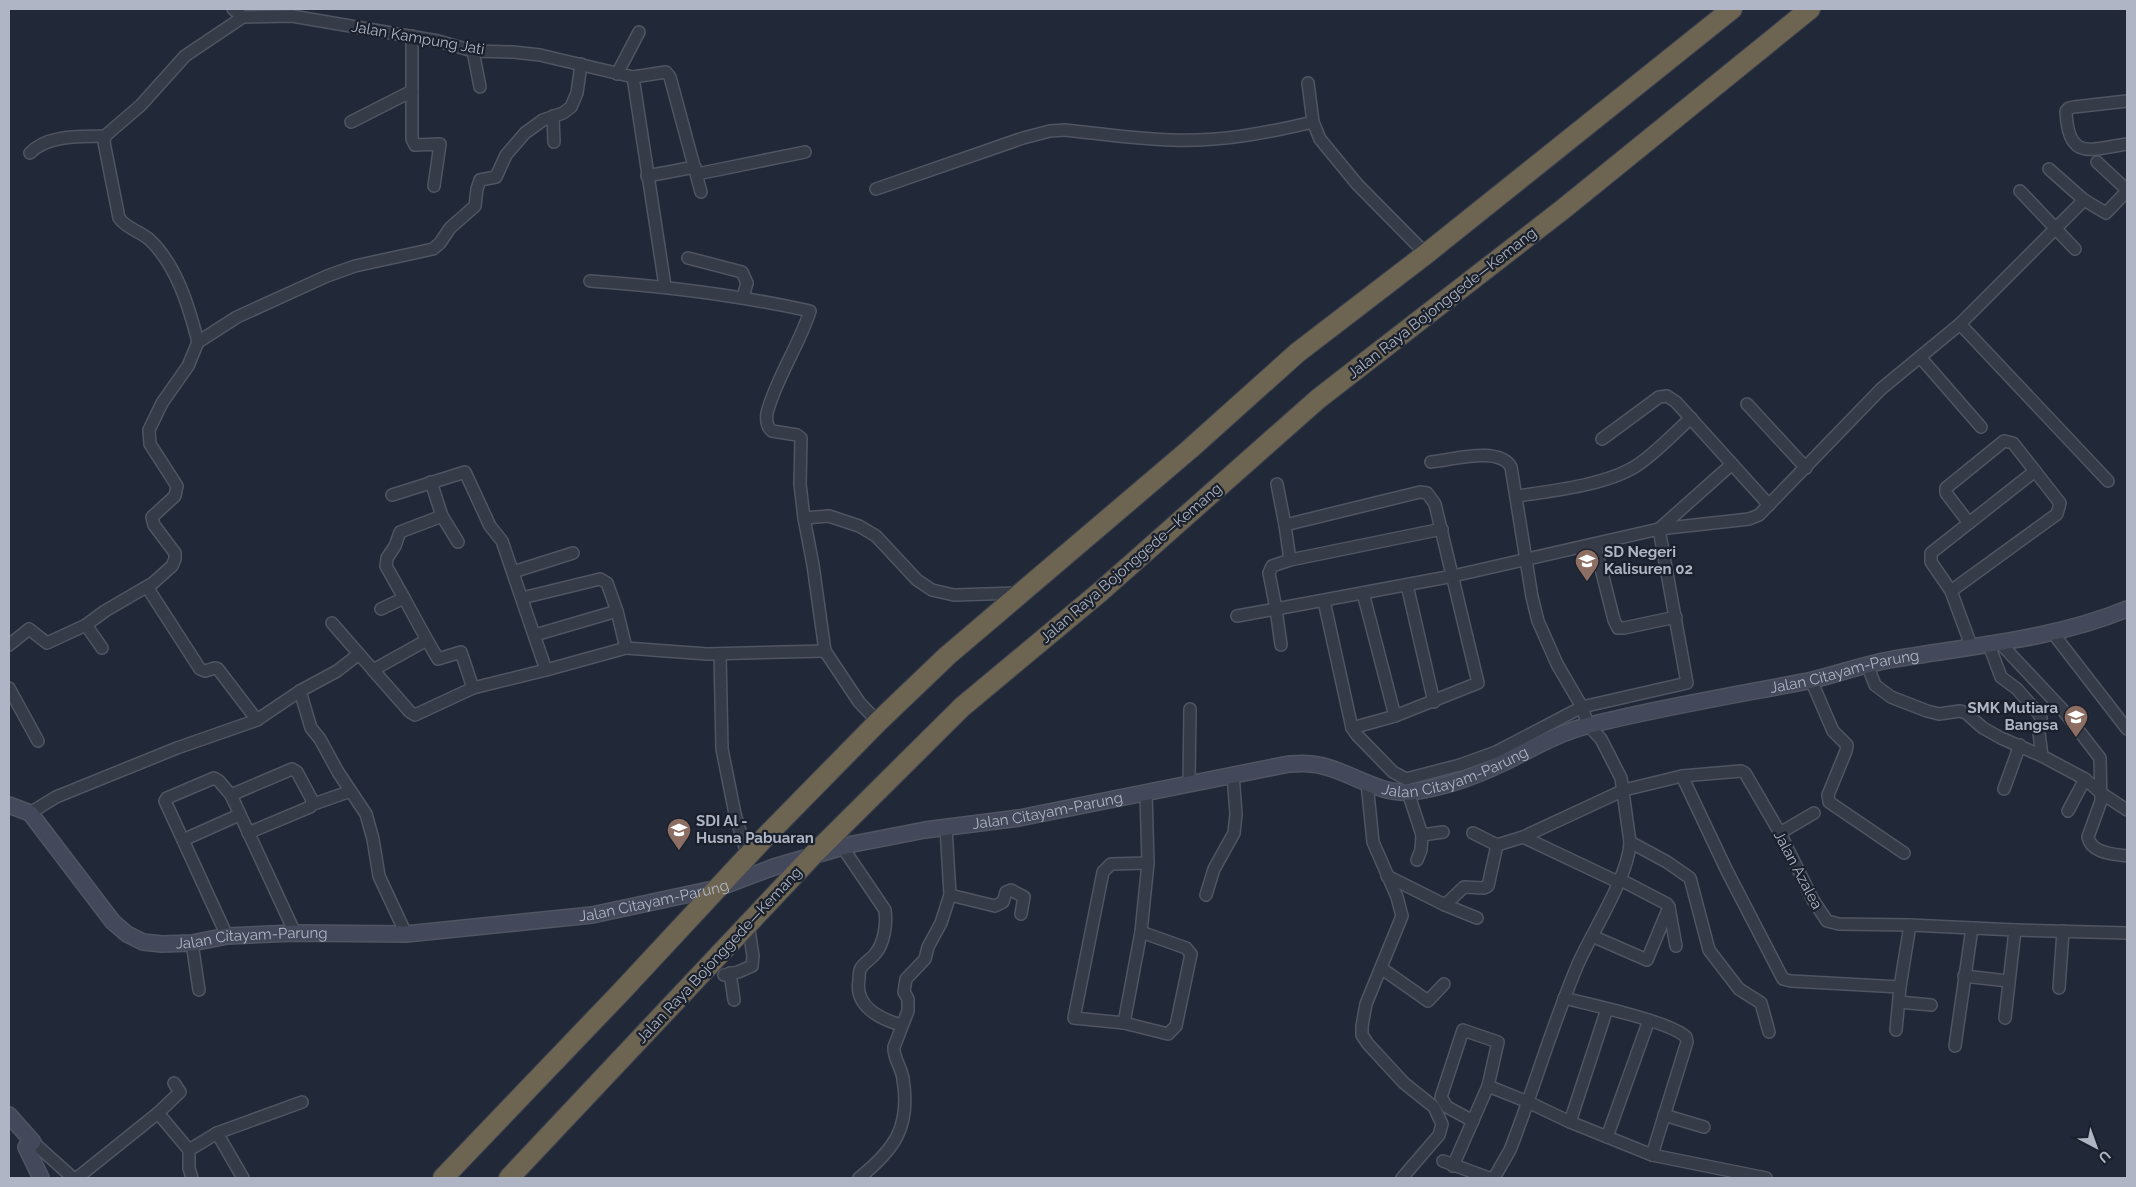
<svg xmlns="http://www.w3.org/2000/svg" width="2136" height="1187" viewBox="0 0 2136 1187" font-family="Raleway,sans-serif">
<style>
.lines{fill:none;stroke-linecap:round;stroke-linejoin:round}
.street-casing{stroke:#4f5562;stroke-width:14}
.secondary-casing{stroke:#4f5562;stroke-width:18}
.highway-casing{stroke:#3c424f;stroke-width:22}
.street{stroke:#353b47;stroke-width:11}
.secondary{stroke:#43495a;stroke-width:15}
.highway{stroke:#6d6552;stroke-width:20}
.labels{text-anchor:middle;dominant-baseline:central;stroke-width:4.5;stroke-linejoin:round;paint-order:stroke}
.street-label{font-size:15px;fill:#afb5c4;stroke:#1a202c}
.poi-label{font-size:15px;font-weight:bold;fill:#afb5c4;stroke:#1a202c;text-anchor:start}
</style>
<rect width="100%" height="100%" fill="#212837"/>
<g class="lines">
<defs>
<g id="street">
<polyline points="233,9 243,17 292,16 438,41 473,51 513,52 540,55 633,77 666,72 670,77 701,192"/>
<path d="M243,17l-58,39 -44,49 -36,31 -1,6 15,76c8,11 21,13 31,22 27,26 39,67 48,102l39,-25 90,-41 28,-10 78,-17 7,-6 10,-15 25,-22 2,-17 3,-9 16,-3 10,-22 19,-22 18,-13 20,-7 8,-6 6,-14 4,-29"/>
<polyline points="412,36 412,139 415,145 440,144 434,186"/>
<polyline points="473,51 480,87"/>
<polyline points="617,74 639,32"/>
<polyline points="633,77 665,286"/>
<polyline points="1308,83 1313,122 1320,139 1357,184 1426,254"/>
<path d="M2127,101l-53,6 -5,1 -3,3c2,51 25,38 61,33"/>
<polyline points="553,116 554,142"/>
<polyline points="351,122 412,91"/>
<path d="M30,153c18,-19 51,-16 75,-17"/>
<polyline points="2097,162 2127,190"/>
<polyline points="2049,169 2084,200"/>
<polyline points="697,174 805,152"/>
<polyline points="647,176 695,167"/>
<path d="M876,189l147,-51 27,-7 15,-1c36,4 72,9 107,10 47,2 95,-7 141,-18"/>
<polyline points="2020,191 2075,249"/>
<polyline points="688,258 742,272 747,283 743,297"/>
<path d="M590,281c74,5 147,14 220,30 -11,35 -34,67 -43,102 -1,7 0,14 5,18l25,4 4,3 -1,46 4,34 9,47 12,86 34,51 19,20"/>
<polyline points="1960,324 2108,481"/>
<polyline points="1920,357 1981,427"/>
<polyline points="1747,404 1806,468"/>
<polyline points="1602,439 1659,397 1667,396 1676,402 1769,505"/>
<path d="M1431,462c21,-2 68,-16 80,5l21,130 6,24 19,43 25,43 6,18 13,14 20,39 9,64c-1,34 -38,90 -52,122 -26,61 -44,125 -68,186l-16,28"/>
<polyline points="431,482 442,516 458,542"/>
<polyline points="1277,484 1285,525"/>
<path d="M1517,496c35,-5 89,-11 119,-30 19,-12 38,-33 55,-48"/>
<polyline points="804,518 829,516 859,526 876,536 917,580 932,590 954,595 1019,593"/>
<polyline points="1969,523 1946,493 1946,488 2004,441 2013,443 2060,503 2057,514 1951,591 1972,648"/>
<polyline points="1659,529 1749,519 1759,515 1881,389 1960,324 2084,200 2106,213 2127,191"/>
<polyline points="1659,529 1732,464"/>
<polyline points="1595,545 1614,620 1618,628 1624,628 1676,617"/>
<polyline points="1290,560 1285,525 1420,492 1427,493 1435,504 1478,683 1395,716 1352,728 1324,601"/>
<polyline points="513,572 573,553"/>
<polyline points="1407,585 1434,702"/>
<polyline points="147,587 200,669 205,671 215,668 218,669 257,720"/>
<polyline points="1951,591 1931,562 1931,553 2035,471"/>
<polyline points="1363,593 1395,716"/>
<polyline points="404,598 386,566 387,558 395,546 400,532 442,516"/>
<polyline points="522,598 600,579 607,583 617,611 626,648 546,670"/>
<polyline points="1237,616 1276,609 1281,645"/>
<polyline points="332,623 359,654"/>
<polyline points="86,625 102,648"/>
<polyline points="2052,632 2127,729"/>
<polyline points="535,635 617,611"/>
<polyline points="427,640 438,659 461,652 473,688"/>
<path d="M2000,643l62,66 38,49 1,43 -13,36c3,16 25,17 39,19"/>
<polyline points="9,645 29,629 47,643 86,625 105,611 153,583 172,566 175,559 175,553 154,525 152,517 175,496 177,486 150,444 149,430 162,403 188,366 198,342"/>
<polyline points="1989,645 2001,677 2017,689 2039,714 2041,718 2039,733 2042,756"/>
<polyline points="626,648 707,654 825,651"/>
<polyline points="720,654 722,749 735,814 748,857"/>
<polyline points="1867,664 1875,685 1891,697 1927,711 1939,714 1960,711 1966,713 1983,728 2001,738 2042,756 2085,779 2068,811"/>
<polyline points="373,670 410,712 415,715 473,688 546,670 502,541 490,526 465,472 392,495"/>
<polyline points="1811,680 1833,731 1847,745 1846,751 1828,795 1829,802 1904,853"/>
<polyline points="9,688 38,741"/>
<polyline points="300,691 311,728 320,739 338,772 366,814 373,839 379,876 406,934"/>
<polyline points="1352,728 1357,735 1393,772 1406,779 1460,765 1496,752 1582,707 1687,683 1659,529 1453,576 1276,609 1269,573 1272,566 1290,560 1442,529"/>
<polyline points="1682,776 1727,871 1783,979 1791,981 1900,987"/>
<polyline points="2085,779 2101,793 2127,810"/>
<polyline points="1189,783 1190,709"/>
<polyline points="1367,783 1373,842 1397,897 1402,916 1366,1004 1362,1026 1362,1035 1368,1044 1404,1083 1434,1107 1442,1124 1439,1135 1402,1178"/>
<polyline points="2004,789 2020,745"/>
<polyline points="1408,792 1422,835 1443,832"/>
<polyline points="231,795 292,769 297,772 311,798 312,803 310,807 248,833"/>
<polyline points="311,805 348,792"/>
<polyline points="30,813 56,797 177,748 257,720 300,691 337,671 359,654 373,670 427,640 404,598 381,609"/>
<polyline points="1473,833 1497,845 1523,837 1624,790 1682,776 1741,771 1745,773 1780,833 1813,900 1827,921 1839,924 1910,925 2015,930 2127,933"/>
<polyline points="1780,833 1814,813"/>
<polyline points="1523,837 1618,882"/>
<polyline points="183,840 239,815"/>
<polyline points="1630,842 1667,862 1690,878 1709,950 1739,989 1761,1003 1769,1032"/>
<path d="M843,848l42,62c2,14 -1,34 -10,44 -4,5 -11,9 -14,14 -2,3 -2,8 -2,12 -5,26 21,39 42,45"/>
<polyline points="1417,860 1421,850 1422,835"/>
<polyline points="1387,876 1445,905 1464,887 1484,888 1488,886 1497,845"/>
<polyline points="1619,879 1667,904 1669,907"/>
<polyline points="950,895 995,906 1003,902 1006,892 1011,890 1024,897 1021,914"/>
<polyline points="1206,895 1214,869 1234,833 1236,814 1233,774"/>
<polyline points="1445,905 1477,918"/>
<polyline points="1141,932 1186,948 1191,954 1176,1026 1168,1034 1124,1023 1074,1018 1103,872 1111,864 1148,863"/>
<polyline points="227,936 165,801 167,798 214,778 219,781 231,795 295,933"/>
<polyline points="1592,936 1647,960 1669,907 1676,946"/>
<polyline points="192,943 199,990"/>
<polyline points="1381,968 1428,1001 1444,984"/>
<polyline points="730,973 734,1000"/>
<polyline points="724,975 738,972 752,966 753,956 748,923"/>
<polyline points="1964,976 2008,981"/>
<polyline points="2059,988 2063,931"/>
<path d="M1564,998c27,7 105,23 122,39l1,5 -35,113"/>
<polyline points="1899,1002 1931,1005"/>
<polyline points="2005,1018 2015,930"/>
<polyline points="1124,1023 1141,932 1148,863 1146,793"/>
<polyline points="1896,1030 1900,987 1910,925"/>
<polyline points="1955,1046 1972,928"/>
<polyline points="158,1113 189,1150"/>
<polyline points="1664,1115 1704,1127"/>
<polyline points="1473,1121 1447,1107 1441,1097 1463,1030 1498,1042 1488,1086"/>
<polyline points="1570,1122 1607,1009"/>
<polyline points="217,1133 243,1178"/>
<polyline points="1607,1137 1649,1020"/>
<polyline points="33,1142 73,1178"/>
<polyline points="1443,1161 1489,1178"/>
<polyline points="1453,1166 1488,1086 1528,1102 1570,1122 1652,1155 1766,1178"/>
<polyline points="77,1178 158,1113 180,1092 174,1083"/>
<polyline points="192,1178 189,1168 189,1150 217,1133 302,1102"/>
<path d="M859,1178c35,-28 52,-51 44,-99 -1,-11 -10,-21 -9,-32l14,-36v-12l-4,-7 2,-13 19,-20 3,-12 13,-24 9,-28 -4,-68"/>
</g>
<g id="secondary">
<path id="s1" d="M9,805l21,8 83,109 14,12 16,8 19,2 30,-1 35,-7 68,-3 111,1 186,-19 126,-27 56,-21 79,-23 72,-14 94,-12 270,-54c7,0 15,-1 22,0 34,3 64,31 100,28 32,-4 63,-15 92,-29 29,-14 54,-30 87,-38 72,-18 145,-30 218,-44 27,-6 53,-16 81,-21 79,-14 163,-20 238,-51"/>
<polyline points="9,1115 33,1142 26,1147 41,1178"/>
</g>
<g id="highway">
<polyline points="443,1178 621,992 768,834 878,722 947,656 1190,449 1297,353 1426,254 1732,9"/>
<polyline points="509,1178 813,855 962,707 1100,592 1318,399 1562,210 1810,9"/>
</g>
</defs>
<!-- street casing -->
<use href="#street" class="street-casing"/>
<!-- secondary casing -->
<use href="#secondary" class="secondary-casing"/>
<!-- highway casing -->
<use href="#highway" class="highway-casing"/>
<!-- street -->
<use href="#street" class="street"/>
<!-- secondary -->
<use href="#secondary" class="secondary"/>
<!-- highway -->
<use href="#highway" class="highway"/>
</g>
<!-- icons -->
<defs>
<symbol id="school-pin" viewBox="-11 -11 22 30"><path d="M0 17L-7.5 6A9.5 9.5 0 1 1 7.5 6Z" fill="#8d6e63" stroke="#1a202c"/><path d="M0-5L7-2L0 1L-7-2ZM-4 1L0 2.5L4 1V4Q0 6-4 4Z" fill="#fff"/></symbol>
</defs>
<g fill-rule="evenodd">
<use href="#school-pin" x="1573" y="547" width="28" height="38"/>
<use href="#school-pin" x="2062" y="703" width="28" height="38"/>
<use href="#school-pin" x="665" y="816" width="28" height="38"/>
</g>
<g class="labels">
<!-- street labels -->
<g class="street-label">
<text transform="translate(418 38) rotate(10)">Jalan Kampung Jati</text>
<text transform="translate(1442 303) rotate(-38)">Jalan Raya Bojonggede—Kemang</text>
<text transform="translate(1131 563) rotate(-41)">Jalan Raya Bojonggede—Kemang</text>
<text stroke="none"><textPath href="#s1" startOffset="1940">Jalan Citayam-Parung</textPath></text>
<text stroke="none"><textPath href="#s1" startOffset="1535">Jalan Citayam-Parung</textPath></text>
<text stroke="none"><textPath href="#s1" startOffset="1115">Jalan Citayam-Parung</textPath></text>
<text transform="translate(1798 870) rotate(62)">Jalan Azalea</text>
<text stroke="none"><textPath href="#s1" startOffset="710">Jalan Citayam-Parung</textPath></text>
<text stroke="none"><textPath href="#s1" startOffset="305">Jalan Citayam-Parung</textPath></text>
<text transform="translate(719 955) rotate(-47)">Jalan Raya Bojonggede—Kemang</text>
</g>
<!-- poi labels -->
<g class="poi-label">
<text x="1604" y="552">SD Negeri<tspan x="1604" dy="17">Kalisuren 02</tspan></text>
<text x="2058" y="708" text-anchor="end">SMK Mutiara<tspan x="2058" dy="17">Bangsa</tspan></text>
<text x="696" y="821">SDI Al -<tspan x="696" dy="17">Husna Pabuaran</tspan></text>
</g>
</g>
<!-- border -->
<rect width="2136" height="1187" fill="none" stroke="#afb5c4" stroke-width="20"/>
<!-- north arrow -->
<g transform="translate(2096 1147) rotate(139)" stroke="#1a202c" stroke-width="4" paint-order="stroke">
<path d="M0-4L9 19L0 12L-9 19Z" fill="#afb5c4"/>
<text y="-8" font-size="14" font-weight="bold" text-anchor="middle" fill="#afb5c4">U</text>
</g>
</svg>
